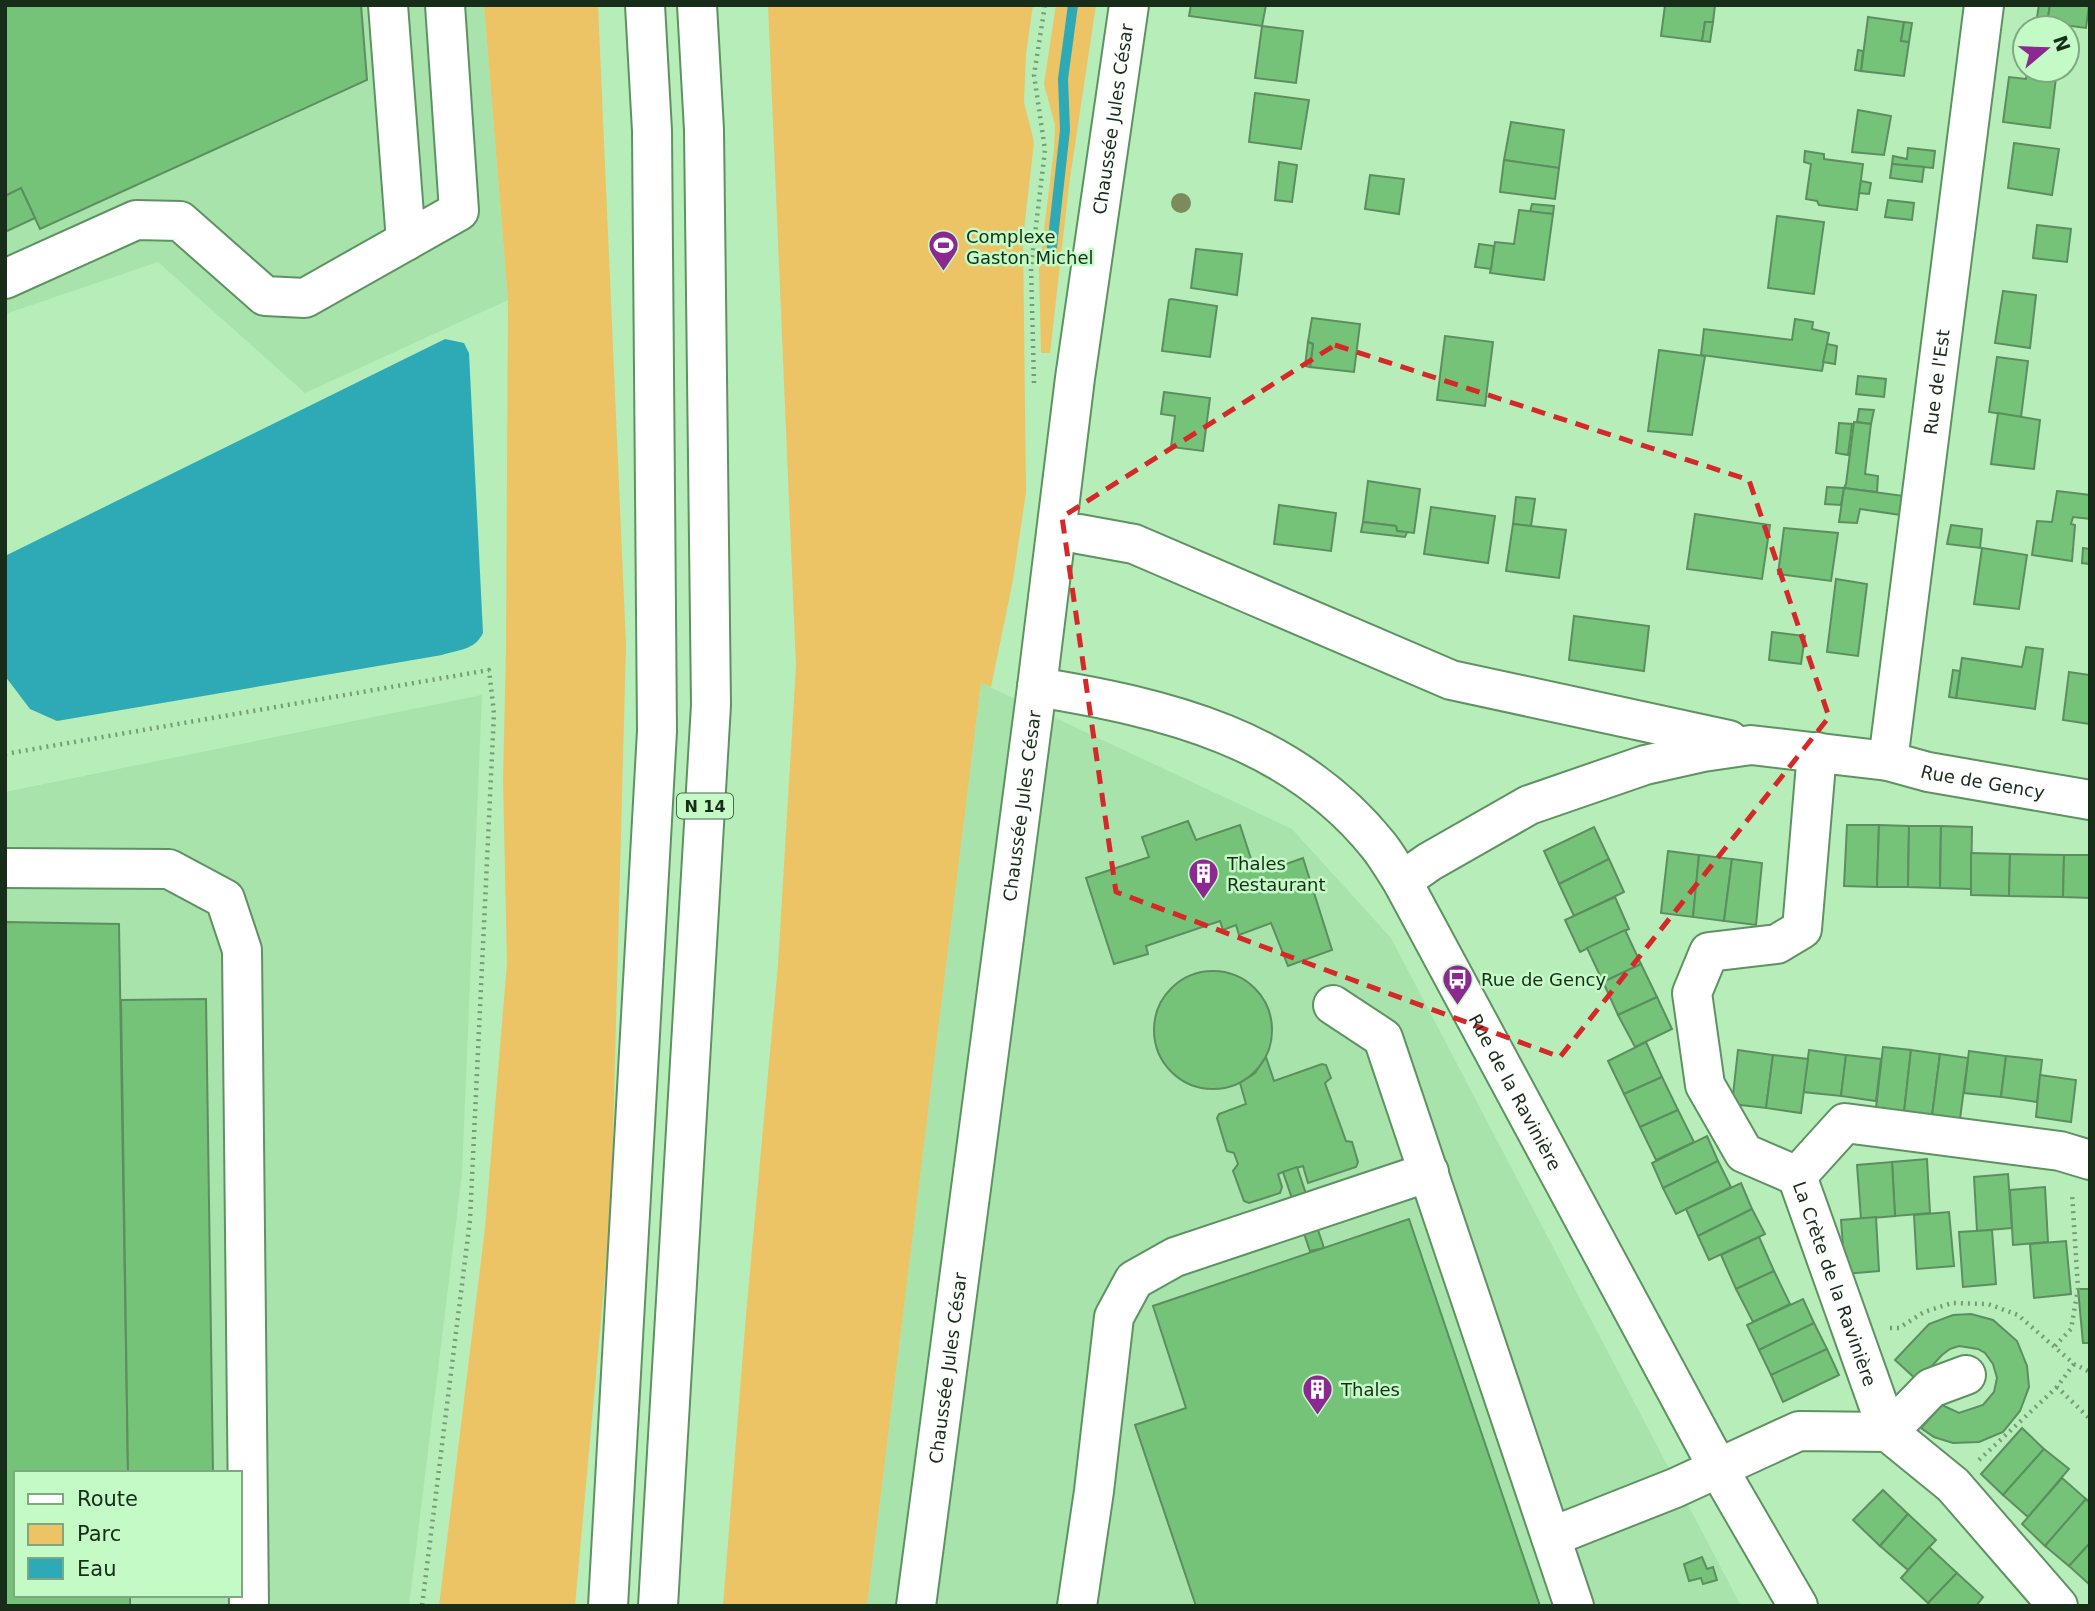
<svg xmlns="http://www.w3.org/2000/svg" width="2095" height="1611" viewBox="0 0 2095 1611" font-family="'DejaVu Sans',sans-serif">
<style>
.built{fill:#a7e3aa;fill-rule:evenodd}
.green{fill:#ecc365}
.water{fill:#2eaab7}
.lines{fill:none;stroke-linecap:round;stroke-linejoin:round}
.stream{stroke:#2eaab7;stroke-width:10}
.building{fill:#74c379;stroke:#5c8e5f;stroke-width:2}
.minor-casing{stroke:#5f9262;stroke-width:42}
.major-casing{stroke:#5f9262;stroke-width:42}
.highway-casing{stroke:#5f9262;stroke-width:42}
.path{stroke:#749d76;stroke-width:4.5;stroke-dasharray:2 5;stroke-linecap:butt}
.minor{stroke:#fff;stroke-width:38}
.major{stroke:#fff;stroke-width:38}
.highway{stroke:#fff;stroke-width:38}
.tree{fill:#7c8b5a}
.marked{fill:none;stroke:#d62828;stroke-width:5;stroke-dasharray:14 9;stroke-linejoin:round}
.labels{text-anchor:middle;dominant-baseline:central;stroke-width:5;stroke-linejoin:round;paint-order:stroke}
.shield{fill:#c4fac6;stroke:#4b6a4d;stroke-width:2}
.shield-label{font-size:16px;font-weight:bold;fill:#172c19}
.street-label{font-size:18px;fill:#172c19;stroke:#c4fac6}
.poi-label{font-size:18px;fill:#172c19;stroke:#c4fac6;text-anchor:start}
</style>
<rect width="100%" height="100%" fill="#b7edb9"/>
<!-- built -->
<g class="built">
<polygon points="5,5 484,5 508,300 305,393 158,262 5,314"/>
<polygon points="981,683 1292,829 1391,938 1741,1606 867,1606"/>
<path d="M482,695l-20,479 -53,432h-404v-814zM16,1473h224v122h-224z"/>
</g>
<!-- green -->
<g class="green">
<polygon points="484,5 598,5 626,645 611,1210 575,1606 439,1606 485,1228 507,963 503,780 506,648 508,300"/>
<polygon points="768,5 1033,5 1026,54 1024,102 1034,142 1023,238 1026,492 1013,580 991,687 981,683 867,1606 723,1606 746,1315 778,965 796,666"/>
<polygon points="1056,5 1096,5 1069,185 1050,353 1041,353 1039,270 1054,150 1055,125 1044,84"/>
</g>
<!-- water -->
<path class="water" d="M445,339l19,4 5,10 14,280c-8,17 -25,17 -41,22l-385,66 -27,-12 -25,-33v-120z"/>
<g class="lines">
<!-- stream -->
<polyline class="stream" points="1051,256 1065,130 1063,79 1073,5"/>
</g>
<!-- building -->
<g class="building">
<polygon points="5,5 361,5 367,80 40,229 21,188 5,196"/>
<polygon points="1191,5 1266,5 1262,26 1189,16"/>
<polygon points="1665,5 1715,5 1713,22 1705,22 1702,41 1661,36"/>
<polygon points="2039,5 2050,5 2048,18 2037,17"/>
<polygon points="2050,5 2089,5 2086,28 2047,23"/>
<polygon points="1868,17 1904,22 1901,41 1909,42 1904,76 1861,71"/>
<polygon points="1705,22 1713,22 1710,42 1702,41"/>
<polygon points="1904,22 1912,23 1909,42 1901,41"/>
<polygon points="1262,26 1303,31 1296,83 1255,78"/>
<polygon points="1858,50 1863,51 1861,71 1855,70"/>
<polygon points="2027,73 2056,77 2050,128 2003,122 2009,77 2026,79"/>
<polygon points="1255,93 1309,100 1301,149 1249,142"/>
<polygon points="1858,110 1891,116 1884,155 1852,152"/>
<polygon points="1511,122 1564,130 1559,168 1504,160"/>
<polygon points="2014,143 2059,149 2052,195 2008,188"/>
<polygon points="1908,148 1935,151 1933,168 1892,164 1893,156 1907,159"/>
<polygon points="1805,151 1824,154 1824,159 1863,164 1857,210 1819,205 1817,201 1806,199 1811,164 1804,162"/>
<polygon points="1504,160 1559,168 1555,199 1500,192"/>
<polygon points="1279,162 1297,165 1292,202 1275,200"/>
<polygon points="1892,164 1924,167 1922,182 1890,178"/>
<polygon points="1370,175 1404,179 1399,214 1365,209"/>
<polygon points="1861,181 1871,183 1869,194 1859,193"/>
<polygon points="21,188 35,218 5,232 5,196"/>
<polygon points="1888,200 1914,203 1912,220 1885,217"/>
<polygon points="1532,204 1554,206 1553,214 1530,212"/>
<polygon points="1519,210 1553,214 1544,280 1490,273 1495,242 1514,244"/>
<polygon points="1777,216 1824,222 1814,294 1768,288"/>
<polygon points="2037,225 2071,229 2067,262 2033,258"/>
<polygon points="1479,244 1494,246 1491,269 1475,267"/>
<polygon points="1196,249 1242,254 1237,295 1191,288"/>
<polygon points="2003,291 2036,295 2030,348 1995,343"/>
<polygon points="1171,299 1217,306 1210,357 1162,351 1169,300"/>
<polygon points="1312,318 1360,324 1354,372 1310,367 1313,344 1308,342"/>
<polygon points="1795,319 1813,322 1812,329 1829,333 1822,371 1701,355 1704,329 1792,340"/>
<polygon points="1445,336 1493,342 1485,406 1437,400"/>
<polygon points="1308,342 1313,344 1310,367 1305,366"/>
<polygon points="1827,344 1837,346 1835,364 1823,362"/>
<polygon points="1659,350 1705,356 1692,435 1648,431"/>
<polygon points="1997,357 2028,361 2021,417 1989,412"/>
<polygon points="1858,376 1886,379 1884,397 1856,394"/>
<polygon points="1164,392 1210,398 1203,451 1171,447 1175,416 1161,414"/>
<polygon points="1859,409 1874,410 1871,424 1857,422"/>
<polygon points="1998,413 2040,420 2034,469 1991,464"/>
<polygon points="1854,422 1871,424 1865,474 1878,476 1877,492 1844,488 1846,484"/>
<polygon points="1839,423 1852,424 1848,455 1836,453"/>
<polygon points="1368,481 1420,489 1414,533 1397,531 1396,526 1363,522"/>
<polygon points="1827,487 1844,488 1841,505 1825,504"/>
<polygon points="1844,488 1904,496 1901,515 1860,509 1857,523 1839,522"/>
<polygon points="2057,491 2090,495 2090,519 2073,517 2071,524 2075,525 2072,561 2032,555 2037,521 2052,522"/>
<polygon points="1516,497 1535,499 1531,526 1513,524"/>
<polygon points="1279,505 1336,513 1331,551 1274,544"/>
<polygon points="1431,507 1495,516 1488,563 1424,554"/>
<polygon points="1695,514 1770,525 1762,579 1687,569"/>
<polygon points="1363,522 1396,526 1397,531 1407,532 1405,537 1361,532"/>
<polygon points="1513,524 1566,530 1559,578 1506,571"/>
<polygon points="1951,525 1982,529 1980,548 1947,544"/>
<polygon points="1784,528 1838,533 1831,581 1778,574"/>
<polygon points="1982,548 2027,555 2019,609 1974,604"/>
<polygon points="2083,548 2090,549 2090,564 2082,563"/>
<polygon points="1836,579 1867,584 1858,656 1827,652"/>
<polygon points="1574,616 1649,626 1644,671 1569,660"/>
<polygon points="1772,632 1805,636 1801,664 1769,660"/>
<polygon points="2026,647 2043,649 2035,709 1956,698 1962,658 2022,667"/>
<polygon points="1953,670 1960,671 1956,698 1949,697"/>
<polygon points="2069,672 2090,675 2090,724 2063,720"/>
<polygon points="1188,821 1196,840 1240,825 1253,865 1268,860 1272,869 1303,858 1332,950 1288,966 1271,923 1239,935 1236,925 1223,930 1220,921 1146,946 1148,954 1114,964 1086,878 1149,857 1142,837"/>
<polygon points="1847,825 1879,825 1877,887 1844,886"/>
<polygon points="1879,825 1909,826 1908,887 1877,887"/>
<polygon points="1909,826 1941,826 1940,888 1908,887"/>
<polygon points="1941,826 1972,827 1971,889 1940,888"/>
<polygon points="1594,827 1609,859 1559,884 1544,851"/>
<polygon points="1668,851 1699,855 1693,917 1661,913"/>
<polygon points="1971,853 2010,854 2009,896 1971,895"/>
<polygon points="2010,854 2064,855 2063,897 2009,896"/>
<polygon points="1699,855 1732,859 1724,921 1693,917"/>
<polygon points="2064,855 2090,855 2090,898 2063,897"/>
<polygon points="1609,859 1624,892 1574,916 1559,884"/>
<polygon points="1732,859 1762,863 1756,925 1724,921"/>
<polygon points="1615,897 1629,929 1580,952 1565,920"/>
<polygon points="5,922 119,924 128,1473 16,1473 16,1595 130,1595 130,1606 5,1606"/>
<polygon points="1625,930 1641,964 1603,982 1587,948"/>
<polygon points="1641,964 1657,997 1618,1015 1603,982"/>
<circle cx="1213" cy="1030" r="59"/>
<polygon points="1657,997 1672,1029 1635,1047 1618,1015"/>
<polygon points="206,999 213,1473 128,1473 121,1000"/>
<polygon points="1646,1042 1662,1077 1624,1094 1608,1061"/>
<polygon points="1883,1047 1911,1050 1904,1112 1876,1108"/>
<polygon points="1738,1050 1773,1055 1766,1108 1732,1104"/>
<polygon points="1809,1050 1846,1055 1841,1096 1803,1092"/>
<polygon points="1911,1050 1940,1054 1932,1116 1904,1112"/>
<polygon points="1969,1051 2006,1056 2001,1097 1964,1093"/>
<polygon points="1940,1054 1968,1058 1960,1119 1932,1116"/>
<polygon points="1773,1055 1808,1059 1801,1113 1766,1108"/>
<polygon points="1846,1055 1881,1059 1876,1101 1841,1096"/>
<polygon points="2006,1056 2042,1060 2037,1102 2001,1097"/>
<polygon points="1266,1057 1274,1081 1322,1064 1326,1065 1331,1078 1325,1083 1346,1141 1352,1142 1358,1162 1356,1167 1308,1183 1303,1166 1283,1172 1278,1174 1282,1187 1280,1193 1249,1203 1244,1201 1233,1171 1238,1164 1234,1153 1227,1151 1217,1118 1219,1114 1246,1104 1240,1083 1255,1073"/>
<polygon points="2040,1075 2076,1080 2071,1122 2036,1117"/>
<polygon points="1662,1077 1678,1110 1640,1127 1624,1094"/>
<polygon points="1678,1110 1694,1142 1656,1160 1640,1127"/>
<polygon points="1707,1136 1718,1161 1663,1188 1652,1163"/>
<polygon points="1927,1159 1930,1213 1895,1216 1892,1162"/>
<polygon points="1718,1161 1731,1187 1676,1214 1663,1188"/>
<polygon points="1892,1162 1895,1216 1861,1219 1857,1165"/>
<polygon points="1297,1167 1324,1248 1310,1251 1283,1172"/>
<polygon points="2008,1174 2012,1228 1977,1231 1974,1177"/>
<polygon points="1741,1183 1752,1209 1698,1236 1686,1209"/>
<polygon points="2045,1187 2048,1242 2013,1245 2010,1190"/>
<polygon points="1752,1209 1765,1234 1709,1260 1698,1236"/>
<polygon points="1949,1212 1954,1266 1917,1269 1914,1215"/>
<polygon points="1876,1217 1879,1271 1845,1274 1841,1220"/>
<polygon points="1409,1219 1540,1606 1196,1606 1135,1425 1186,1408 1153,1306"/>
<polygon points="1992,1230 1996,1284 1963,1287 1959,1232"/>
<polygon points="1759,1237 1774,1271 1736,1289 1721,1255"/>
<polygon points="2066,1241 2071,1294 2034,1298 2030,1244"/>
<polygon points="1774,1271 1790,1304 1753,1322 1736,1289"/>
<polygon points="2078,1289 2090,1289 2090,1343 2083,1343"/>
<polygon points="1803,1299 1814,1323 1759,1350 1747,1325"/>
<polygon points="1971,1314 1993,1320 2017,1341 2027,1366 2029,1387 2020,1411 2003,1432 1979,1442 1953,1443 1934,1437 1921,1428 1942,1405 1959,1413 1983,1405 1994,1392 1997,1378 1993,1364 1985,1353 1978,1349 1959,1346 1950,1349 1942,1355 1918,1381 1895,1360 1929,1324 1953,1315"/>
<polygon points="1814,1323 1827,1349 1771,1375 1759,1350"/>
<polygon points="1827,1349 1839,1375 1783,1402 1771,1375"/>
<polygon points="2022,1428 2044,1449 2003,1495 1981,1474"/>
<polygon points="2044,1449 2069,1469 2028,1517 2003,1495"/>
<polygon points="2062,1478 2086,1499 2045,1546 2022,1524"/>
<polygon points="1883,1490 1908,1514 1880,1546 1853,1520"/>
<polygon points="2086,1499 2090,1503 2090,1543 2069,1566 2045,1546"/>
<polygon points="1908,1514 1936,1540 1908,1570 1880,1546"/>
<polygon points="2090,1543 2090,1585 2069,1566"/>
<polygon points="1929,1547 1957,1573 1928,1603 1901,1578"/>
<polygon points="1702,1557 1707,1569 1713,1567 1717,1580 1703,1584 1701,1578 1689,1581 1684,1564"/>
<polygon points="1957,1573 1983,1597 1976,1606 1931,1606 1928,1603"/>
</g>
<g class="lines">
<defs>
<g id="minor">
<polyline points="388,5 406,241"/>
<polyline points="5,279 136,220 180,221 265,296 305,298 459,211 445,5"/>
<polyline points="1079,534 1134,544 1451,680 1729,740"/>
<path id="s1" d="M1037,687c129,21 255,51 341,158 9,11 16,24 24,36l316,587 80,138"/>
<path id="s2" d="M1817,752l-15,177 -25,15 -68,8 -17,41 13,92 39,68 53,23 91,256"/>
<path id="s3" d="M1888,761l96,-756"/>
<polyline points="5,868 169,869 225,899 242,950 249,1606"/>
<path id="s4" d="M1402,881l27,-19 100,-57 116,-40 58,-13 48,-7 137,16 40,11 162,28"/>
<polyline points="1333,1005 1383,1038 1574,1606"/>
<polyline points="1797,1176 1845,1123 2060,1151 2090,1160"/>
<polyline points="1888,1432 1931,1388 1966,1375"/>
<polyline points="1551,1537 1675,1488 1799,1431 1888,1432 1953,1485 2058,1606"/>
<polyline points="1077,1606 1094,1491 1114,1317 1134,1280 1175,1257 1429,1172"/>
</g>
<g id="major">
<path id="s5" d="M916,1606l121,-919 38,-309 54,-373"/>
</g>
<g id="highway">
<polyline points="608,1606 657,731 652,131 645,5"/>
<polyline points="658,1606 711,705 704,130 697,5"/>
</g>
</defs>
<!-- minor casing -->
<use href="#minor" class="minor-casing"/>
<!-- major casing -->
<use href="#major" class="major-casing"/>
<!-- highway casing -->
<use href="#highway" class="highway-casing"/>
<!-- path -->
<g class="path">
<polyline points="1034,383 1031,268 1045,150 1034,75 1045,5"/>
<polyline points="5,754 489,670 494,713 470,1220 422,1606"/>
<polyline points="1890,1328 1899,1328 1924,1312 1952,1303 1988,1304 2018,1315 2074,1364 2090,1372"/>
<polyline points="2055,1346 2071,1329 2078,1289 2072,1193"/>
<polyline points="2074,1364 2057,1387 2090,1419"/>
<polyline points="1979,1460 2057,1387"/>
</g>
<!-- minor -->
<use href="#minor" class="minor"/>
<!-- major -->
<use href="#major" class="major"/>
<!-- highway -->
<use href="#highway" class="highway"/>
</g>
<!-- trees -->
<circle class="tree" cx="1181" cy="203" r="10"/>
<!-- marked area -->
<path class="marked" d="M1335,345l414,135 80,237 -269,340 -444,-165 -54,-375z"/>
<!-- icons -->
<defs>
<symbol id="stadium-pin" viewBox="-11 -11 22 30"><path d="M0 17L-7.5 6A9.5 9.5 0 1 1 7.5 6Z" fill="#8c2991" stroke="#c4fac6"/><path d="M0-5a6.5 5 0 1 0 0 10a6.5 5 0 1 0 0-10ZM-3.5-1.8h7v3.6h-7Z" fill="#fff"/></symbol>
<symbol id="building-pin" viewBox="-11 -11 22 30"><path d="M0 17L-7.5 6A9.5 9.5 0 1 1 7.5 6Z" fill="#8c2991" stroke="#c4fac6"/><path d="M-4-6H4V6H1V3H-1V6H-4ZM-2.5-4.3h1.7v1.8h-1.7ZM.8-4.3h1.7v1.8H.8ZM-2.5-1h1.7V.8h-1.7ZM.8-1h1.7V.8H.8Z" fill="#fff"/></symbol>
<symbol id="bus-pin" viewBox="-11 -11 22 30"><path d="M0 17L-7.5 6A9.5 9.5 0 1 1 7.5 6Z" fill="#8c2991" stroke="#c4fac6"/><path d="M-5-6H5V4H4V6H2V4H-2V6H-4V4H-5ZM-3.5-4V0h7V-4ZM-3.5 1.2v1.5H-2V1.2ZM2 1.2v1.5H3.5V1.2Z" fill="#fff"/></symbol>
</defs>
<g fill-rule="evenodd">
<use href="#stadium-pin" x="926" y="228" width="35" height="47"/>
<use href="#building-pin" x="1186" y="856" width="35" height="47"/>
<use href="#bus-pin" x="1440" y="962" width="35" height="47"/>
<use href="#building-pin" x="1300" y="1372" width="35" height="47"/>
</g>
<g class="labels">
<!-- shield labels -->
<rect class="shield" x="677" y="793.5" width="56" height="25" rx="5"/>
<g class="shield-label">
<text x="705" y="806">N 14</text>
</g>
<!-- street labels -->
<g class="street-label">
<text stroke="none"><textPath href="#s5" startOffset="1500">Chaussée Jules César</textPath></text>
<text stroke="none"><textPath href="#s3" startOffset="382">Rue de l'Est</textPath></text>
<text stroke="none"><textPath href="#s4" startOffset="614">Rue de Gency</textPath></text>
<text stroke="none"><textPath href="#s5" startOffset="807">Chaussée Jules César</textPath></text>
<text stroke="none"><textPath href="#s1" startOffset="668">Rue de la Ravinière</textPath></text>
<text stroke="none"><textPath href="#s2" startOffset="663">La Crète de la Ravinière</textPath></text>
<text stroke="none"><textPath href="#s5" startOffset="240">Chaussée Jules César</textPath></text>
</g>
<!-- poi labels -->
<g class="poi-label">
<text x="966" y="236">Complexe<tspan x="966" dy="21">Gaston Michel</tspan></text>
<text x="1227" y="863">Thales<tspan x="1227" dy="21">Restaurant</tspan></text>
<text x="1481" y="979">Rue de Gency</text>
<text x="1341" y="1389">Thales</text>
</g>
</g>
<!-- border -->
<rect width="2095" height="1611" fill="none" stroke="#172c19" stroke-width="14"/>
<!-- legend -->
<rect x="14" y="1471" width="228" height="126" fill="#c4fac6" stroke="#7fa881" stroke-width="2"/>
<rect x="28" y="1494" width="35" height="10" fill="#ffffff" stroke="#7fa881" stroke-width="2"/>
<text x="77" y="1506" font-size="21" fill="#172c19">Route</text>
<rect x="28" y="1524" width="35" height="21" fill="#ecc365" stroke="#7fa881" stroke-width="2"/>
<text x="77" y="1541" font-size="21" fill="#172c19">Parc</text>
<rect x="28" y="1558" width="35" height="21" fill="#2eaab7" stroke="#7fa881" stroke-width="2"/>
<text x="77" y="1576" font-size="21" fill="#172c19">Eau</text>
<!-- north arrow -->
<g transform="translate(2046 49) rotate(71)"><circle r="33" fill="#c4fac6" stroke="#7fa881" stroke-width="2"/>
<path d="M0-5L12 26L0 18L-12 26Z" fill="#8c2991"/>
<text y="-10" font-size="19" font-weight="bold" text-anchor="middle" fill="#172c19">N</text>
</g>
</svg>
